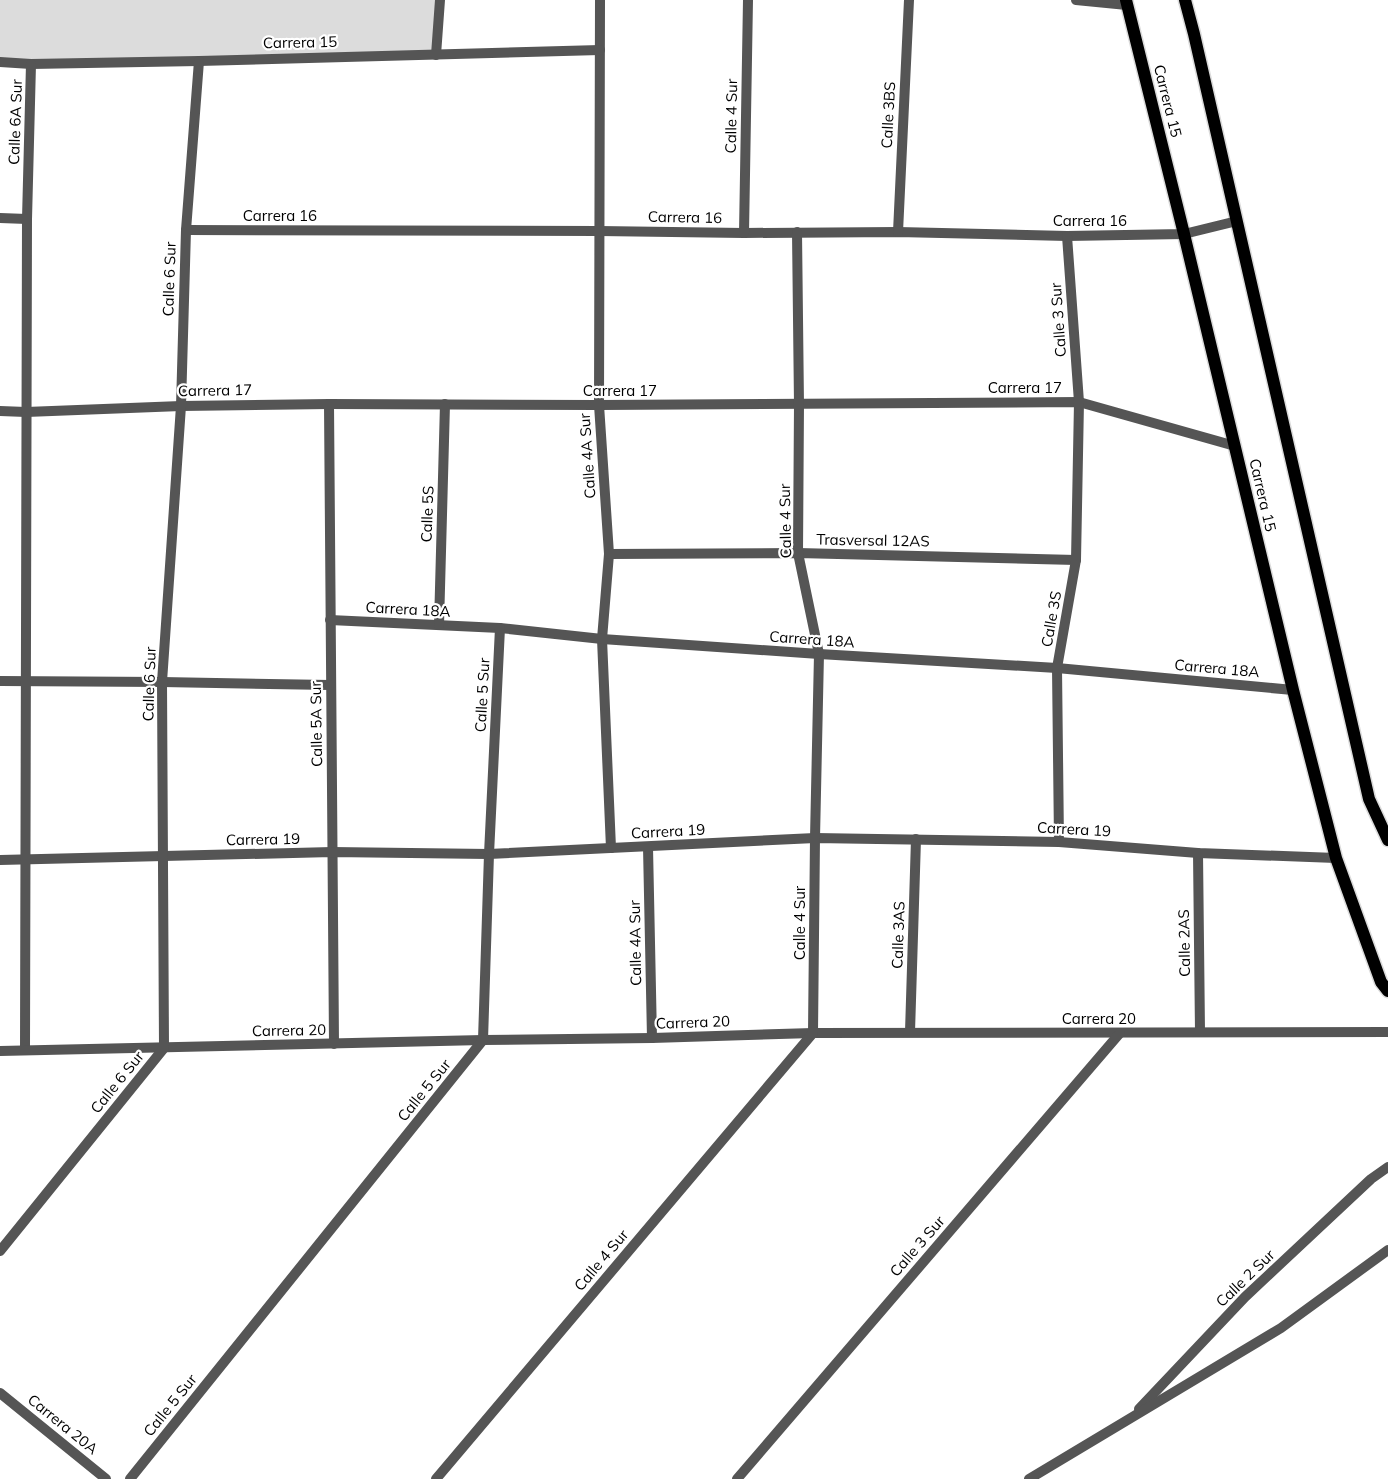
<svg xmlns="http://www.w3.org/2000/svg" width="1388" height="1479" viewBox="0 0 1388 1479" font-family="Mulish,sans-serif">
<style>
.green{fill:#dcdcdc}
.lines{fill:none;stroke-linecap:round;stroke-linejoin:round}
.primary-casing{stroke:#dbdbdb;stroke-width:15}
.minor{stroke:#555;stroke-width:10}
.tertiary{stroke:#555;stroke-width:10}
.primary{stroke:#000;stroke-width:12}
.labels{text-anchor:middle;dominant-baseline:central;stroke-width:4.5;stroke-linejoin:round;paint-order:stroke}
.street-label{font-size:15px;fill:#000;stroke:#fff}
</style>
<rect width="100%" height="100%" fill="#fff"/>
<!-- green -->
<polygon class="green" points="0,0 440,0 436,55 0,62"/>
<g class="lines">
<defs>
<g id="primary">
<polyline points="1126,0 1184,234 1293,690 1336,858 1381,982 1388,991"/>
<polyline points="1185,0 1194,34 1369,799 1388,840"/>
</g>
</defs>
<!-- primary casing -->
<use href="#primary" class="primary-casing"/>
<!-- minor -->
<g class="minor">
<polyline points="600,0 599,405 609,554 602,639 611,848"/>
<polyline points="1076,0 1127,5"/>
<polyline points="436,55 440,0"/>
<polyline points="0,62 31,64 199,61 600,50"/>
<polyline points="0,218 27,219"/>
<polyline points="186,230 599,231 744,233 898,232 1067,236 1184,234 1237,221"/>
<polyline points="898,232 909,0"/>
<polyline points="744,233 748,0"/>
<polyline points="329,404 334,1044"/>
<polyline points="0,411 26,412 181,406 329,404 599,405 1079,402 1235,446"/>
<polyline points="609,554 798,553 1076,560"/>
<polyline points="330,620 500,628 602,639 819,654 1057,668 1293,690"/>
<polyline points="439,625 445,404"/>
<polyline points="0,681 162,682 330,685"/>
<polyline points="1059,842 1057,668 1076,560 1079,402 1067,236"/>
<polyline points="648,847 652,1038"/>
<polyline points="1198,853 1200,1032"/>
<polyline points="0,860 332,852 489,854 815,838 1059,842 1198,853 1336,858"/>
<polyline points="910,1032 916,839"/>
<polyline points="25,1050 27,219 31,64"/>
<polyline points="0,1051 483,1040 652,1038 813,1033 1388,1032"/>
<polyline points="0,1251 164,1048 162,682 181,406 186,230 199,61"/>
<polyline points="0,1393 106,1479"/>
<polyline points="130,1479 483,1040 489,854 500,628"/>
<polyline points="436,1479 813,1033 815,838 819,654 798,553 799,404 797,232"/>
<polyline points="737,1479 1120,1033"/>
</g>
<!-- tertiary -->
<g class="tertiary">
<polyline points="1139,1409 1245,1297 1371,1179 1388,1167"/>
<polyline points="1029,1479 1281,1328 1388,1250"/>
</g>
<!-- primary -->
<use href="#primary" class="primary"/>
</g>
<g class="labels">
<!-- street labels -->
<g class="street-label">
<text transform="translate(300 42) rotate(-1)">Carrera 15</text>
<text transform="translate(1168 101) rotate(76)">Carrera 15</text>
<text transform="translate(888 115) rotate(-87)">Calle 3BS</text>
<text transform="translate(731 116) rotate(-89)">Calle 4 Sur</text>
<text transform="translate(15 122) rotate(-88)">Calle 6A Sur</text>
<text x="280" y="215">Carrera 16</text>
<text transform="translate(685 217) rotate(1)">Carrera 16</text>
<text x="1090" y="220">Carrera 16</text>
<text transform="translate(169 279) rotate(-88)">Calle 6 Sur</text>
<text transform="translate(1058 320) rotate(-94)">Calle 3 Sur</text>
<text x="1025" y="387">Carrera 17</text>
<text transform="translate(215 390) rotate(-1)">Carrera 17</text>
<text x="620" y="390">Carrera 17</text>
<text transform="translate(587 456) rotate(-94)">Calle 4A Sur</text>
<text transform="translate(1263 495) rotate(77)">Carrera 15</text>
<text transform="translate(427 514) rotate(-88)">Calle 5S</text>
<text transform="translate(785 521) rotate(-91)">Calle 4 Sur</text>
<text transform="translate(873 540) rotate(1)">Trasversal 12AS</text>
<text transform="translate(408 609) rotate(3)">Carrera 18A</text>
<text transform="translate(1051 619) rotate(-80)">Calle 3S</text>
<text transform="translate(812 639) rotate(4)">Carrera 18A</text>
<text transform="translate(1217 668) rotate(5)">Carrera 18A</text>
<text transform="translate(149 684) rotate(-88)">Calle 6 Sur</text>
<text transform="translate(482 695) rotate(-87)">Calle 5 Sur</text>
<text transform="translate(316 724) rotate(-91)">Calle 5A Sur</text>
<text transform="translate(1074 829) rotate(3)">Carrera 19</text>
<text transform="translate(668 831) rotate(-3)">Carrera 19</text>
<text transform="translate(263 839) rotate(-1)">Carrera 19</text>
<text transform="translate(799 923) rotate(-90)">Calle 4 Sur</text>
<text transform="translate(898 935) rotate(-88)">Calle 3AS</text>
<text transform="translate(635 943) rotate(-91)">Calle 4A Sur</text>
<text transform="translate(1184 943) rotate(-91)">Calle 2AS</text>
<text x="1099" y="1018">Carrera 20</text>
<text transform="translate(693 1022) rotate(-2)">Carrera 20</text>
<text transform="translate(289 1030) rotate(-1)">Carrera 20</text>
<text transform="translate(117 1082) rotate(-51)">Calle 6 Sur</text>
<text transform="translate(424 1090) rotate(-51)">Calle 5 Sur</text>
<text transform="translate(917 1246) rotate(-49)">Calle 3 Sur</text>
<text transform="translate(601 1260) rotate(-50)">Calle 4 Sur</text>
<text transform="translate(1245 1278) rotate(-44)">Calle 2 Sur</text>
<text transform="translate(170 1405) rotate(-51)">Calle 5 Sur</text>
<text transform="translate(63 1424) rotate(39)">Carrera 20A</text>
</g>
</g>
</svg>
